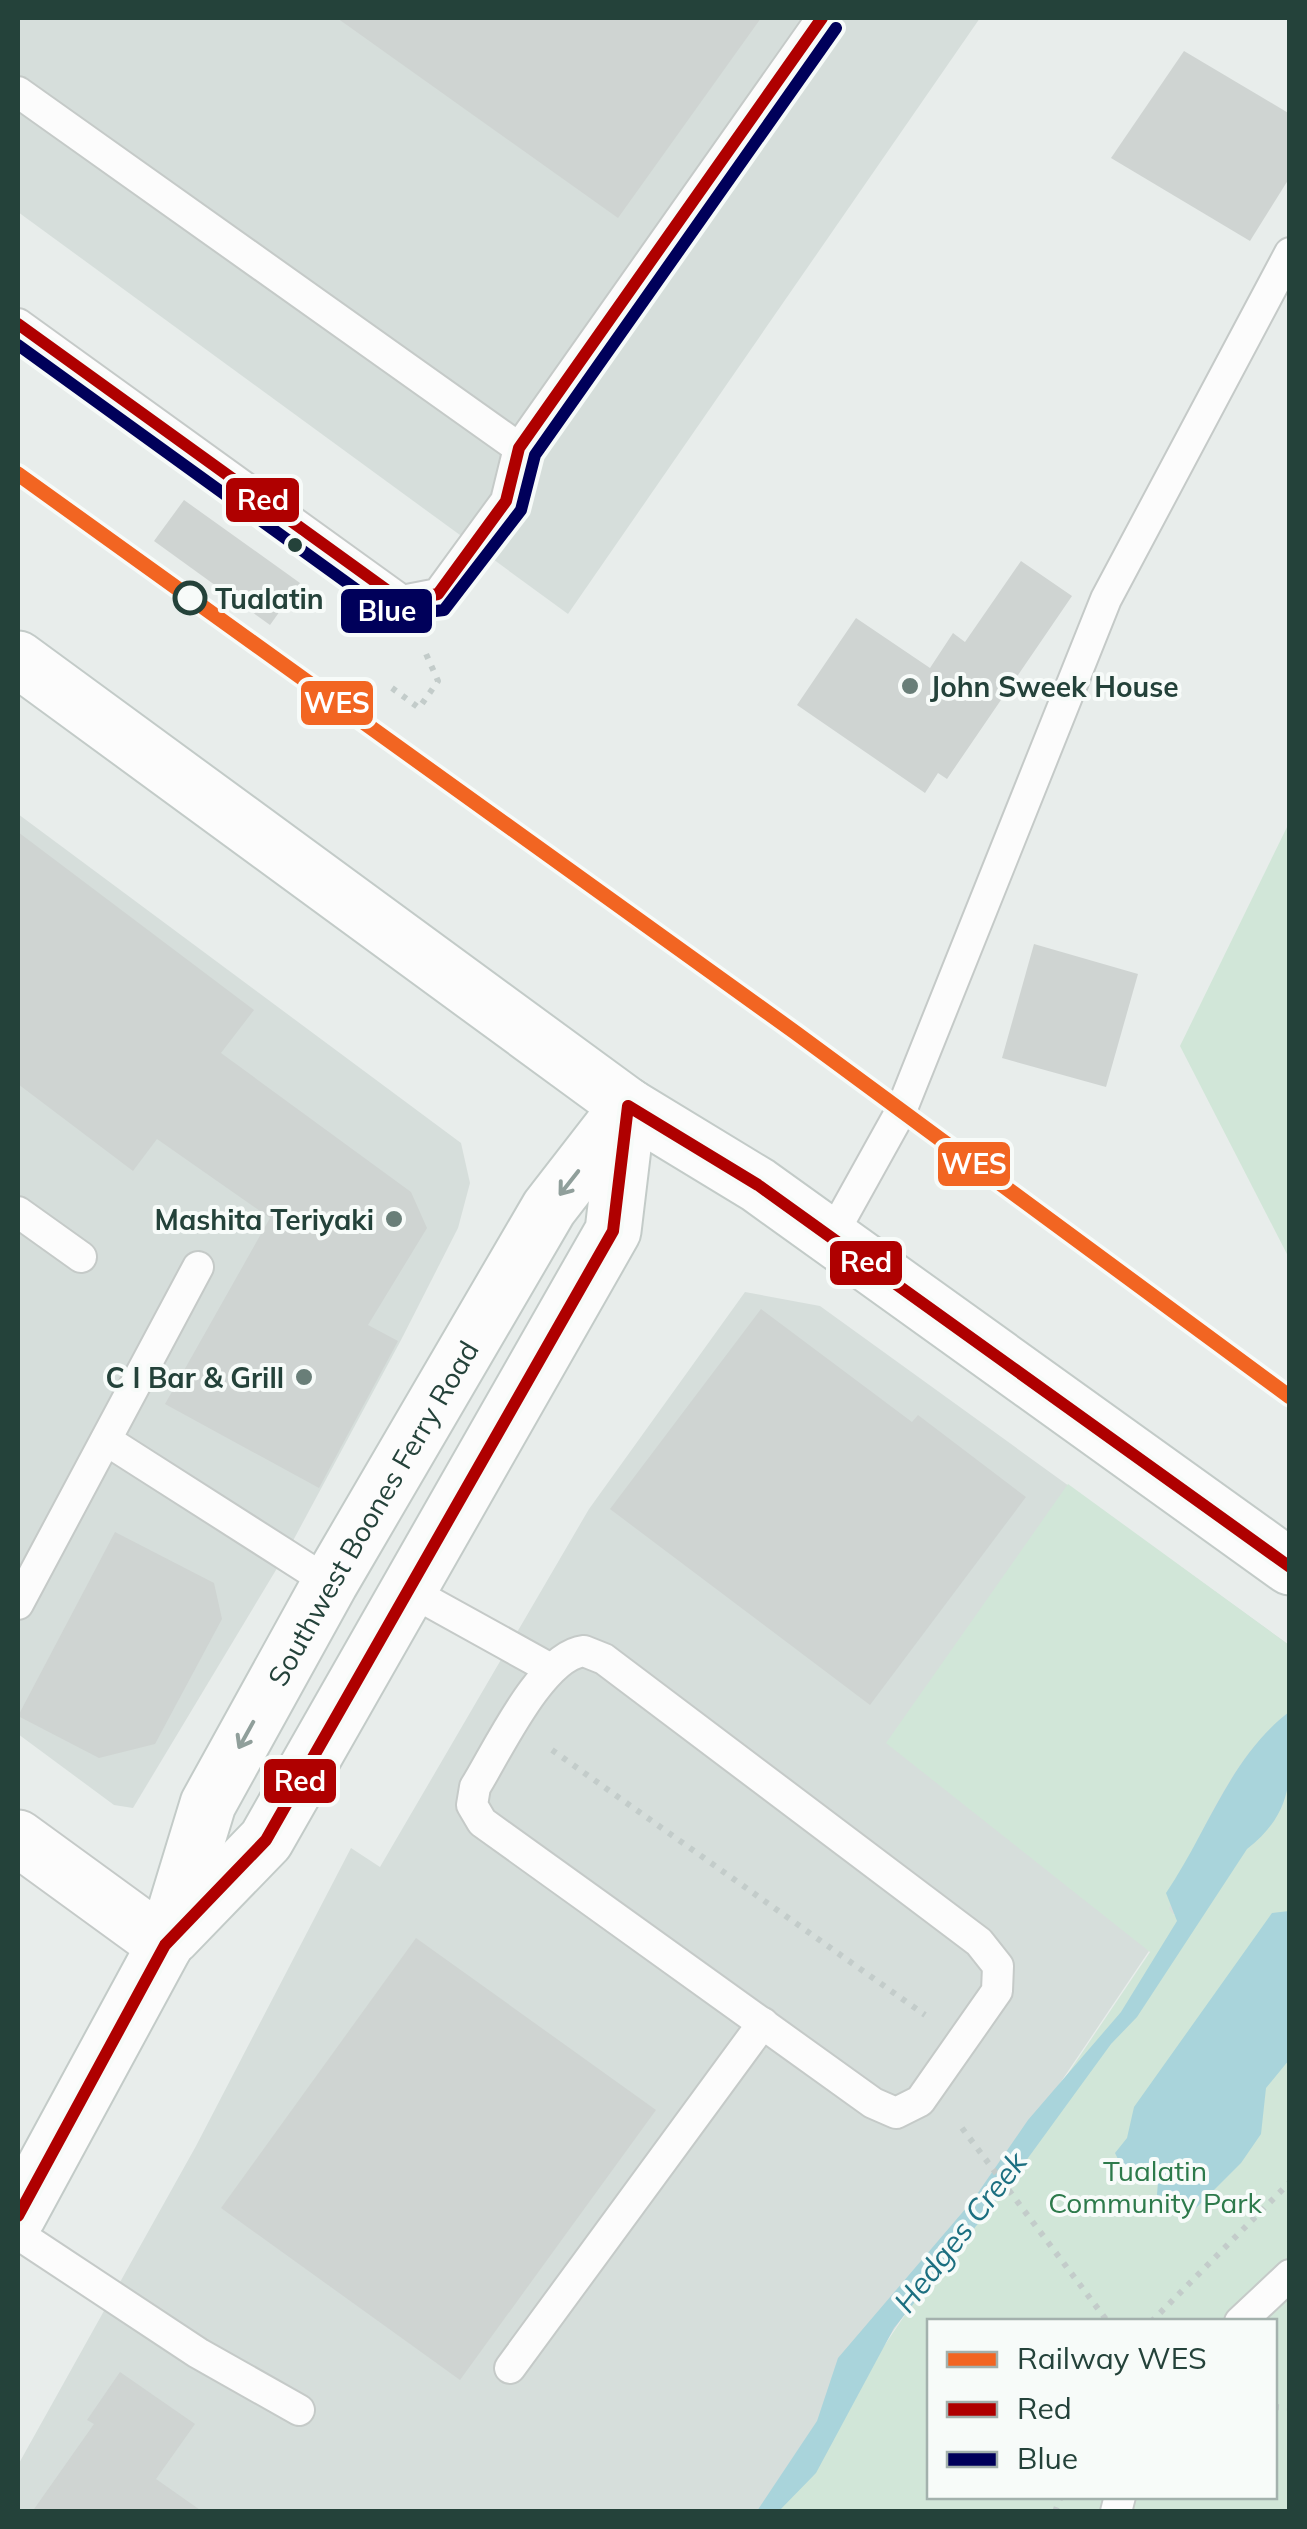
<svg xmlns="http://www.w3.org/2000/svg" width="1307" height="2529" viewBox="0 0 1307 2529" font-family="Mulish,sans-serif">
<style>
.built{fill:#d6dedb}
.green{fill:#d1e6d8;fill-rule:evenodd}
.water{fill:#a9d4db}
.building{fill:#cfd4d2}
.lines{fill:none;stroke-linecap:round;stroke-linejoin:round}
.lane-casing{stroke:#c5cac8;stroke-width:34}
.street-casing{stroke:#c5cac8;stroke-width:59}
.secondary-casing{stroke:#c3cbc8;stroke-width:59}
.path{stroke:#c3ccca;stroke-width:6;stroke-dasharray:5 8;stroke-linecap:butt}
.lane{stroke:#fcfcfc;stroke-width:30}
.street{stroke:#fcfcfc;stroke-width:55}
.secondary{stroke:#fcfcfc;stroke-width:55}
.rail-casing{stroke:#c9cdcc;stroke-width:11}
.rail{stroke:#f7fbf9;stroke-width:8;stroke-dasharray:22;stroke-linecap:butt}
.bus-1-casing{stroke:#f7fbf9;stroke-width:20}
.bus-2-casing{stroke:#f7fbf9;stroke-width:20}
.bus-1{stroke:#af0000;stroke-width:12}
.bus-2{stroke:#00005a;stroke-width:12}
.rail-1-casing{stroke:#f7fbf9;stroke-width:22}
.rail-1{stroke:#f26522;stroke-width:15}
.oneway{stroke:#909f9b}
.bus-dot{fill:#24423a;stroke:#f7fbf9;stroke-width:4}
.stop-dot{fill:#f7fbf9;stroke:#24423a;stroke-width:5}
.poi-dot{fill:#697e78;stroke:#f7fbf9;stroke-width:4}
.labels{text-anchor:middle;dominant-baseline:central;stroke-width:8;stroke-linejoin:round;paint-order:stroke}
.stop-label{font-size:28px;font-weight:bold;fill:#24423a;stroke:#f7fbf9;text-anchor:start}
.poi-label{font-size:28px;font-weight:bold;fill:#24423a;stroke:#f7fbf9;text-anchor:end}
.street-label{font-size:28px;fill:#24423a;stroke:#f7fbf9}
.park-label{font-size:28px;fill:#2d7a4b;stroke:#f7fbf9}
.water-label{font-size:30px;font-style:italic;fill:#1c6f80;stroke:#f7fbf9}
.line-badge{stroke:#f7fbf9;stroke-width:4}
.badge-label{font-size:28px;text-anchor:middle;font-weight:bold;fill:#fff}
</style>
<rect width="100%" height="100%" fill="#e8edeb"/>
<!-- built -->
<g class="built">
<polygon points="18,18 980,18 568,614 18,212"/>
<polygon points="18,814 461,1143 470,1183 458,1228 401,1340 288,1550 133,1808 114,1805 18,1734"/>
<polygon points="745,1292 820,1306 1289,1645 1289,1743 772,2511 18,2512 18,2465 196,2146 351,1848 380,1867 589,1509"/>
</g>
<!-- green -->
<g class="green">
<polygon points="1289,823 1290,824 1289,1258 1180,1046"/>
<path d="M1068,1484l221,161v67c-57,44 -94,131 -120,197l5,6 115,-172v768l-517,1 378,-560 -264,-209zM929,2322h345v174h-345z"/>
</g>
<!-- water -->
<g class="water">
<path d="M1289,1712c1,59 9,97 -42,137l-110,168 -26,27 -110,151 -107,133 -78,145 -37,38h-22l60,-90 21,-63 135,-158 55,-80 93,-108 56,-91 -11,-28c41,-60 64,-136 123,-181z"/>
<polygon points="1289,1911 1289,2060 1266,2088 1261,2134 1241,2163 1187,2217 1156,2207 1158,2182 1121,2165 1115,2153 1127,2138 1134,2107 1272,1913"/>
</g>
<!-- building -->
<g class="building">
<polygon points="337,18 761,18 618,218"/>
<polygon points="1184,51 1290,114 1290,177 1250,241 1111,158"/>
<polygon points="184,500 300,583 270,625 154,541"/>
<polygon points="1021,561 1072,596 947,779 938,773 925,793 797,705 856,618 930,668 953,633 965,642"/>
<polygon points="18,832 254,1010 221,1053 411,1192 427,1228 368,1325 398,1341 319,1488 165,1404 270,1218 157,1139 133,1171 18,1084"/>
<polygon points="1034,944 1138,974 1106,1087 1002,1058"/>
<polygon points="761,1309 912,1422 918,1415 1026,1497 870,1705 610,1509"/>
<polygon points="115,1532 214,1583 222,1619 155,1744 99,1758 18,1716"/>
<polygon points="416,1938 656,2110 460,2380 221,2208"/>
<polygon points="120,2372 195,2424 156,2479 203,2512 32,2512 94,2424 87,2420"/>
</g>
<g class="lines">
<defs>
<g id="lane">
<polyline points="18,92 519,448"/>
<polyline points="18,324 402,601 438,594 506,501 519,448 822,18"/>
<polyline points="18,1212 81,1257"/>
<polyline points="831,1237 901,1111 1106,599 1290,253"/>
<polyline points="106,1440 330,1583"/>
<polyline points="410,1591 549,1668"/>
<polyline points="18,1604 198,1267"/>
<path d="M584,1651l20,8 375,283 19,24 -1,25 -77,110 -24,12 -23,-10 -391,-281 -10,-17 3,-18c23,-37 66,-131 109,-136z"/>
<polyline points="18,2234 198,2353 299,2410"/>
<polyline points="1240,2322 1290,2275"/>
<polyline points="510,2368 763,2023"/>
<polyline points="1116,2512 1120,2496"/>
</g>
<polyline id="street" points="18,1838 165,1945"/>
<g id="secondary">
<polyline points="18,659 628,1106 758,1185 1290,1567"/>
<polyline points="172,1937 266,1840 613,1231 628,1106"/>
<path id="s1" d="M18,2216l147,-271 43,-141 122,-221 219,-375 79,-102"/>
</g>
</defs>
<!-- lane casing -->
<use href="#lane" class="lane-casing"/>
<!-- street casing -->
<use href="#street" class="street-casing"/>
<!-- secondary casing -->
<use href="#secondary" class="secondary-casing"/>
<!-- path -->
<g class="path">
<polyline points="392,688 419,708 438,681 423,647"/>
<polyline points="552,1750 925,2015"/>
<polyline points="962,2128 1108,2322"/>
<polyline points="1151,2322 1290,2182"/>
<polyline points="1274,2407 1290,2408"/>
<polyline points="1055,2512 1061,2496"/>
</g>
<!-- lane -->
<use href="#lane" class="lane"/>
<!-- street -->
<use href="#street" class="street"/>
<!-- secondary -->
<use href="#secondary" class="secondary"/>
<defs>
<polyline id="rail" points="18,480 796,1033"/>
</defs>
<!-- rail casing -->
<use href="#rail" class="rail-casing"/>
<!-- rail -->
<use href="#rail" class="rail"/>
<defs>
<g id="bus-1">
<polyline points="18,324 402,601 438,594 506,501 519,448 822,18"/>
<polyline points="18,2216 165,1945 266,1840 613,1231 628,1106 758,1185 1290,1567"/>
</g>
<polyline id="bus-2" points="18,345 393,616 444,610 521,510 535,455 836,28"/>
</defs>
<!-- bus-1 casing -->
<use href="#bus-1" class="bus-1-casing"/>
<!-- bus-2 casing -->
<use href="#bus-2" class="bus-2-casing"/>
<!-- bus-1 -->
<use href="#bus-1" class="bus-1"/>
<!-- bus-2 -->
<use href="#bus-2" class="bus-2"/>
<defs>
<polyline id="rail-1" points="18,474 796,1033 1290,1397"/>
</defs>
<!-- rail-1 casing -->
<use href="#rail-1" class="rail-1-casing"/>
<!-- rail-1 -->
<use href="#rail-1" class="rail-1"/>
</g>
<!-- one-way arrows -->
<defs><path id="oneway-shaft" d="M-6 0H5M1.5-3L5.5 0L1.5 3" fill="none" stroke-width="1.6" stroke-linecap="round" stroke-linejoin="round" transform="scale(2.5)"/></defs>
<g class="oneway">
<use href="#oneway-shaft" transform="translate(569 1183) rotate(128)"/>
<use href="#oneway-shaft" transform="translate(246 1735) rotate(119)"/>
</g>
<!-- markers -->
<circle class="bus-dot" cx="295" cy="545" r="9"/>
<circle class="stop-dot" cx="190" cy="598" r="15"/>
<g class="poi-dot">
<circle cx="910" cy="686" r="10"/>
<circle cx="394" cy="1219" r="10"/>
<circle cx="304" cy="1377" r="10"/>
</g>
<g class="labels">
<!-- stop labels -->
<g class="stop-label">
<text x="215" y="598">Tualatin</text>
</g>
<!-- poi labels -->
<g class="poi-label">
<text x="930" y="686" text-anchor="start">John Sweek House</text>
<text x="374" y="1219">Mashita Teriyaki</text>
<text x="284" y="1377">C I Bar &amp; Grill</text>
</g>
<!-- street labels -->
<g class="street-label">
<text stroke="none"><textPath href="#s1" startOffset="790">Southwest Boones Ferry Road</textPath></text>
</g>
<!-- park labels -->
<g class="park-label">
<text x="1155" y="2170">Tualatin<tspan x="1155" dy="32">Community Park</tspan></text>
</g>
<!-- water labels -->
<g class="water-label">
<text transform="translate(960 2232) rotate(-52)">Hedges Creek</text>
</g>
</g>
<g class="line-badge">
<rect x="224" y="476" width="77" height="48" rx="10" fill="#af0000"/>
<rect x="339" y="587" width="95" height="48" rx="10" fill="#00005a"/>
<rect x="299" y="679" width="76" height="48" rx="10" fill="#f26522"/>
<rect x="936" y="1140" width="76" height="48" rx="10" fill="#f26522"/>
<rect x="828" y="1239" width="76" height="48" rx="10" fill="#af0000"/>
<rect x="262" y="1757" width="76" height="48" rx="10" fill="#af0000"/>
</g>
<g class="badge-label">
<text x="263" y="510">Red</text>
<text x="387" y="621">Blue</text>
<text x="337" y="713">WES</text>
<text x="974" y="1174">WES</text>
<text x="866" y="1272">Red</text>
<text x="300" y="1791">Red</text>
</g>
<!-- border -->
<rect width="1307" height="2529" fill="none" stroke="#24423a" stroke-width="40"/>
<!-- legend -->
<rect x="927" y="2319" width="350" height="180" fill="#f7fbf9" stroke="#a3b1ad" stroke-width="2.5"/>
<rect x="947" y="2352" width="50" height="15" fill="#f26522" stroke="#a3b1ad" stroke-width="2.5"/>
<text x="1017" y="2369" font-size="30" fill="#24423a">Railway WES</text>
<rect x="947" y="2402" width="50" height="15" fill="#af0000" stroke="#a3b1ad" stroke-width="2.5"/>
<text x="1017" y="2419" font-size="30" fill="#24423a">Red</text>
<rect x="947" y="2452" width="50" height="15" fill="#00005a" stroke="#a3b1ad" stroke-width="2.5"/>
<text x="1017" y="2469" font-size="30" fill="#24423a">Blue</text>
</svg>
